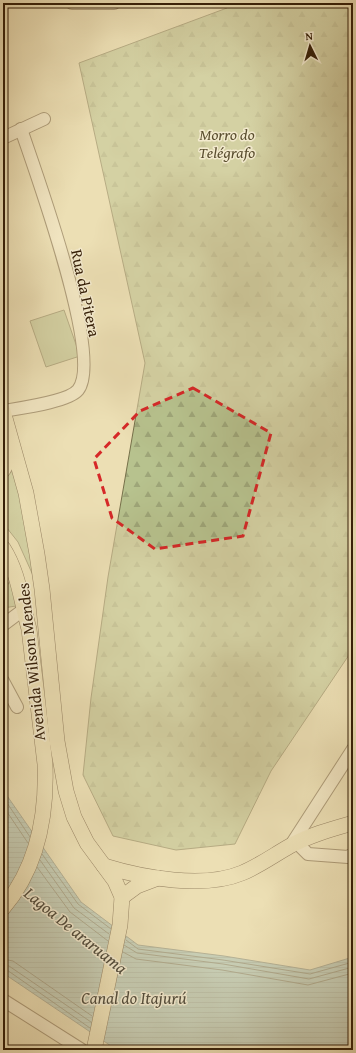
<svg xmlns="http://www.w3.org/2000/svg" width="356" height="1053" viewBox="0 0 356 1053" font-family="'Gentium Book Plus',serif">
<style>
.green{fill:#b7c28e;stroke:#76704a}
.forest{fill:url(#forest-firs);stroke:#76704a}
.water{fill:url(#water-rules);stroke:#727c70}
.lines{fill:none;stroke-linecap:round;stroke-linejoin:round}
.shore{stroke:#686c5e;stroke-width:1}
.minor-casing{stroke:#624e32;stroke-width:14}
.major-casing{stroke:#341e07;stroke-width:16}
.minor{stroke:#f3eace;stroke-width:12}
.major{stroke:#ecdfb4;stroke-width:15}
.marked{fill:none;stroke:#d62828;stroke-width:3;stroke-dasharray:8 5;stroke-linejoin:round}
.labels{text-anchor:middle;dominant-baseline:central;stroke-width:3;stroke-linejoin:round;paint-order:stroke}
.park-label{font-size:16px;font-style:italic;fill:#5b4f30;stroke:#f3eace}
.street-label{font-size:16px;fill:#341e07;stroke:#f3eace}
.water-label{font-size:17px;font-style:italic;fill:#534d3c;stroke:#f3eace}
</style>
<defs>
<pattern id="forest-firs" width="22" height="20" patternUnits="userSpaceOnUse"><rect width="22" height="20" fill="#b7c28e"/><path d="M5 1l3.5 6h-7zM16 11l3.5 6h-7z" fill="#9ea679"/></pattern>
<pattern id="water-rules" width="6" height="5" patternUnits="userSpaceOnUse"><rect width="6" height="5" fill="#9cbab6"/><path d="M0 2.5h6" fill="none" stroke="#879f9b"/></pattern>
</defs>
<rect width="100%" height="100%" fill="#ecdfb4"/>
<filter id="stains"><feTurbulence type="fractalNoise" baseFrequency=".005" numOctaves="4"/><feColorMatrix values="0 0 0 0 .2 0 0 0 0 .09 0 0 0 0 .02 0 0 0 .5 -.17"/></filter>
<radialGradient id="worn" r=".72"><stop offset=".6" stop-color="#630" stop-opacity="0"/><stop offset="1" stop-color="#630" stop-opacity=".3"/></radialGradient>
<!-- green -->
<g class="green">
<polygon points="64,310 80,356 46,367 30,321"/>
<polygon points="16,468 36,582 18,542 3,523 3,479"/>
<polygon points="11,579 16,606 3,608 3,593"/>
</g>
<!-- forest -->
<polygon class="forest" points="227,3 353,3 353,649 271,771 235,844 176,850 113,836 83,775 91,698 108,577 145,363 79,63 227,8"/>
<!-- water -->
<polygon class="water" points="3,790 81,902 138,945 224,956 310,970 353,957 353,1050 117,1050 3,973"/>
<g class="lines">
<!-- shore -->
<g class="shore">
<polyline points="3,797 30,837"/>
<polyline points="3,806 28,843"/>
<polyline points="42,854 78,904 111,929"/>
<polyline points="40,860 74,908 109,934"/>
<polyline points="37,867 70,912 108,941"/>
<polyline points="126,940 138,949 223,960 310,974 353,962"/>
<polyline points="124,945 137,953 223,964 309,979 353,967"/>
<polyline points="123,952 136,959 222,970 308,985 353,973"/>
<polyline points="3,959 13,961 92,1016"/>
<polyline points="3,965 9,966 91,1022"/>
<polyline points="3,970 7,970 90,1028"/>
</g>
<defs>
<g id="minor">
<polyline points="72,3 114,3"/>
<polyline points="3,138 44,119"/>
<path d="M3,411c17,-3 65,-9 75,-21 26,-32 -43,-219 -57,-261"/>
<polyline points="3,625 23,610"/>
<polyline points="3,681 17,707"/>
<polyline points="297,843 308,854 348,857 353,854"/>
<polyline points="291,845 353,749"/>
<polyline points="3,1000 82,1050"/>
</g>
<g id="major">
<polyline points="3,411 26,493 37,554 42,589 57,741 66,791 74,817 87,843 115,881 122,897 120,925 94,1050"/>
<polyline points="3,470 13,451"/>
<path d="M3,548c16,25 18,53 26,81l16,135c2,51 -8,104 -42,144"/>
<path d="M104,866c39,12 100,23 138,7 17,-7 32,-18 48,-27 20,-11 42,-17 63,-23"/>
<polyline points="122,897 137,886 158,878"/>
</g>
</defs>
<!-- minor casing -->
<use href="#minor" class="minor-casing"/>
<!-- major casing -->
<use href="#major" class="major-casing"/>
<!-- minor -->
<use href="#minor" class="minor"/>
<!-- major -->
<use href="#major" class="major"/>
</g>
<!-- marked area -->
<path d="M0 0H356V1053H0ZM193,388l78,45 -28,103 -88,13 -43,-31 -18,-59 46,-48z" fill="#ecdfb4" fill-opacity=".55" fill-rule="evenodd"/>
<path class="marked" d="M193,388l78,45 -28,103 -88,13 -43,-31 -18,-59 46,-48z"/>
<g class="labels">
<!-- park labels -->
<g class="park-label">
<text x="227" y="134">Morro do<tspan x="227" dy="18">Telégrafo</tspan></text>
</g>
<!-- street labels -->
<g class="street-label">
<text transform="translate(86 293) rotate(78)">Rua da Pitera</text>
<text transform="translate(31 662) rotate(-96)">Avenida Wilson Mendes</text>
</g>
<!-- water labels -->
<g class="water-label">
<text transform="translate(76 930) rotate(39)">Lagoa De araruama</text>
<text x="134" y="997">Canal do Itajurú</text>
</g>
</g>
<!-- margin -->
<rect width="356" height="1053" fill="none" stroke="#ecdfb4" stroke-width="16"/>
<rect x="4" y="4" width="348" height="1045" fill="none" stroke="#341e07" stroke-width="2"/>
<rect x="8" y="8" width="340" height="1037" fill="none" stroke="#341e07"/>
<!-- north arrow -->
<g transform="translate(310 46) rotate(355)" stroke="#f3eace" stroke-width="3" paint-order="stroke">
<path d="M0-3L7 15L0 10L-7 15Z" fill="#341e07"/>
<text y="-6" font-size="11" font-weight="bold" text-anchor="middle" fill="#341e07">N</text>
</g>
<rect width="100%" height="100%" filter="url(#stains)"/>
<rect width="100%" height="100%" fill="url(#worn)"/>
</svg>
